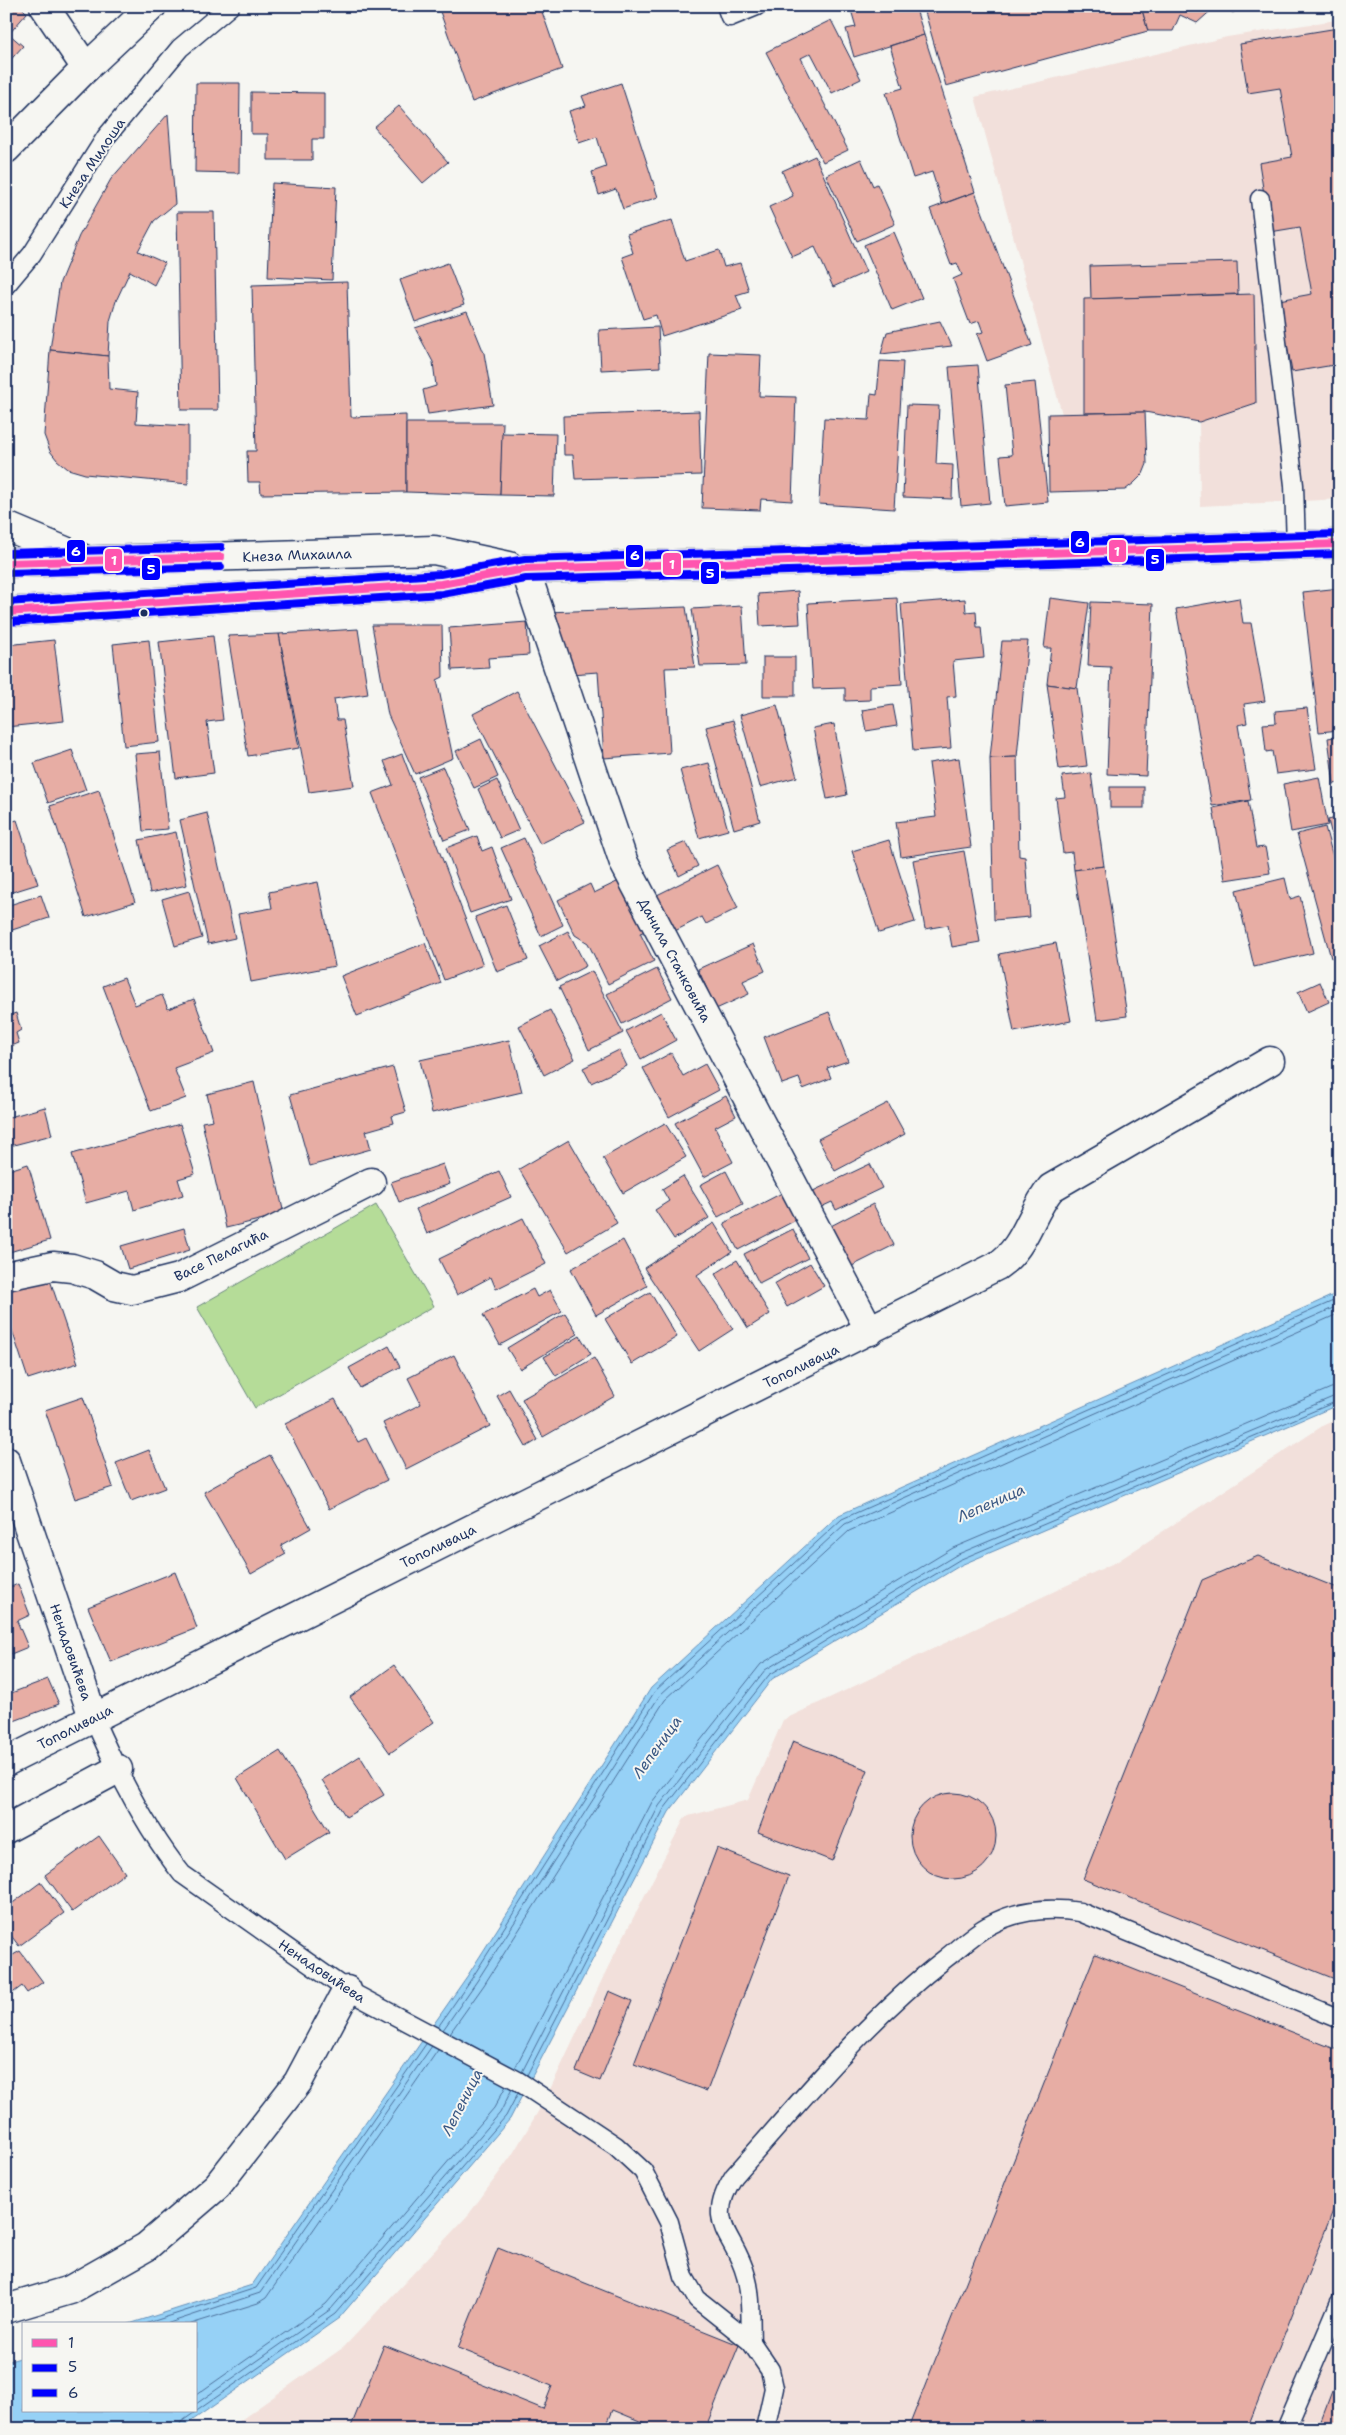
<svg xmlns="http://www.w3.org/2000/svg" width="1346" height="2435" viewBox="0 0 1346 2435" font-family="'Shantell Sans',sans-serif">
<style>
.built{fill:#f2e0db}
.green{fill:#b5dc98;stroke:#68867b}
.water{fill:#96d1f6;stroke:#6590b9}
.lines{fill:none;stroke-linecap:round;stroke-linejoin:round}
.shore{stroke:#4c709b;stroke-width:1}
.building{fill:#e7ada4;stroke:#1b2f5e}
.service-casing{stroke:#1b2f5e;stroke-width:21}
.minor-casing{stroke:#1b2f5e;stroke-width:31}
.tertiary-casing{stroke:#1b2f5e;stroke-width:31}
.secondary-casing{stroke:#1b2f5e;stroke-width:31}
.service{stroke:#f6f6f2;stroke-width:18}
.minor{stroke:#f6f6f2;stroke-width:28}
.tertiary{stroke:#f6f6f2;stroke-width:28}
.secondary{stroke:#f6f6f2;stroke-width:28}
.bus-1-casing{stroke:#f6f6f2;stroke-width:11}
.bus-2-casing{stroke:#f6f6f2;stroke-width:11}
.bus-3-casing{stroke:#f6f6f2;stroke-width:11}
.bus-1{stroke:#ff54af;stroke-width:8}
.bus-2{stroke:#00f;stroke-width:8}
.bus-3{stroke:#00f;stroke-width:8}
.bus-dot{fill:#1b2f5e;stroke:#f6f6f2;stroke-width:2}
.labels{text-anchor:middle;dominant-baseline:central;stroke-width:4;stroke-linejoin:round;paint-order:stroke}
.street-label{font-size:14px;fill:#1b2f5e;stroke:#f6f6f2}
.water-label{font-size:15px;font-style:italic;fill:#3a5884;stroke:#f6f6f2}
.line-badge{stroke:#f6f6f2;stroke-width:2}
.badge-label{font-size:14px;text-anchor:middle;font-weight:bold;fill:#fff}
</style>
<rect width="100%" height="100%" fill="#f6f6f2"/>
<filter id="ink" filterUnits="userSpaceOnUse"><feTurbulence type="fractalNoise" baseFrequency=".02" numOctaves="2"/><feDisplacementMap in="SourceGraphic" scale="10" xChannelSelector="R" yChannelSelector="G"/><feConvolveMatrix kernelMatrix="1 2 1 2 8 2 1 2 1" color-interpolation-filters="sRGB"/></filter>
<g filter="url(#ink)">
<!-- built -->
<g class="built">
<polygon points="1336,20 1340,40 1340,499 1304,501 1303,485 1283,486 1283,502 1200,506 1199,422 1145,412 1062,414 975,97 1227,37"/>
<polygon points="1340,1418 1340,2429 228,2429 344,2347 469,2214 512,2155 545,2100 608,1967 685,1817 748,1800 783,1720 1118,1561 1324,1425"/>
</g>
<!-- green -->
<polygon class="green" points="376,1205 434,1306 255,1408 197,1307"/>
<!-- water -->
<polygon class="water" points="1340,1292 1340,1404 961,1565 772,1679 669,1812 510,2119 339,2318 180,2429 6,2429 6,2362 24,2357 24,2411 196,2411 196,2324 129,2324 252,2285 468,1975 651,1688 839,1515"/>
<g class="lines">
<!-- shore -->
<g class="shore">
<polyline points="438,2027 472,1978 655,1691 842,1519 1340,1298"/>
<polyline points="443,2030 477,1981 660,1695 845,1524 1340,1305"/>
<polyline points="450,2033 484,1985 665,1700 849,1531 1340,1313"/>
<polyline points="515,2068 652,1802 761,1664 953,1548 1331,1388 1340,1386"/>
<polyline points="522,2072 659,1806 765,1670 956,1555 1340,1394"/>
<polyline points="527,2075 664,1809 769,1675 959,1560 1340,1400"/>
<polyline points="145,2324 256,2288 426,2044"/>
<polyline points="166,2324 260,2293 432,2046"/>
<polyline points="191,2324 258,2303 266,2298 438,2050"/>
<polyline points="196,2395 326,2304 494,2108 506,2086"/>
<polyline points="196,2404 331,2309 500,2113 512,2089"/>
<polyline points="178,2429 181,2422 335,2314 506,2116 518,2093"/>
</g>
</g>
<!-- building -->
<g class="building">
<polygon points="6,6 20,6 27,13 9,34 23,46 6,65"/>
<polygon points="438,6 540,6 562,69 472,102"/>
<polygon points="865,6 915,6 924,35 854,57 846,29 856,27 851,10"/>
<polygon points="945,6 1141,6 1148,31 946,86 925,12"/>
<polygon points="1141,6 1216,6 1197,23 1180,15 1173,31 1148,31"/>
<polygon points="1222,6 1242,6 1233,13"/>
<polygon points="831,20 861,79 832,93 811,53 801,58 848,150 823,162 766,52"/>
<polygon points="1338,28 1340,40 1340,364 1292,372 1279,300 1312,294 1300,227 1270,232 1259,163 1292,157 1280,88 1248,93 1240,44"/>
<polygon points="924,35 975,192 942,204 932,172 913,178 886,93 903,88 890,46"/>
<polygon points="196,83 240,83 239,173 195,172"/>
<polygon points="621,83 658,197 623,209 616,189 599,195 592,172 606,167 597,137 579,143 569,111 586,106 582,96"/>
<polygon points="251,92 324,93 324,139 312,139 312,160 268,160 268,134 251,134"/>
<polygon points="399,106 448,162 423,183 374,127"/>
<polygon points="168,114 175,204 154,221 138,251 165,263 154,285 130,271 116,301 110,321 108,356 50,350 60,282 79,236 111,179"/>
<polygon points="815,156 866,272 833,287 815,247 792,257 769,207 793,196 782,171"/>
<polygon points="861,159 873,186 877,184 895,224 857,241 826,175"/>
<polygon points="272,183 336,187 332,280 268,277"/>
<polygon points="975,192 1032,345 987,361 977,334 983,332 979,321 970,324 953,279 962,275 957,263 951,265 930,209"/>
<polygon points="177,212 214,212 218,410 181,410"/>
<polygon points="672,220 685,261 719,250 724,267 740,263 749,291 736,295 742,310 662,336 656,315 643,319 622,257 633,253 627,234"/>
<polygon points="894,232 922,298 892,310 864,245"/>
<polygon points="1237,262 1238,294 1091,299 1090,266"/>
<polygon points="448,263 464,305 415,322 400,280"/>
<polygon points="347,282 351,417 406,415 406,492 261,494 260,482 248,482 247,451 256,451 252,285"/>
<polygon points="1254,294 1256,403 1199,422 1145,412 1084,413 1084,299"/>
<polygon points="467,311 484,353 493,405 428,414 423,390 436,386 433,362 415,328"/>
<polygon points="940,321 952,346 881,354 887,332"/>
<polygon points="658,327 660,367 601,370 599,330"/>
<polygon points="50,350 108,356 109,389 138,392 136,423 188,426 188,484 85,474 68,469 57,460 50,451 44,435"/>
<polygon points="709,353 761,355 759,396 796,397 792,501 761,499 760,510 702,508"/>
<polygon points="880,361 903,362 894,509 819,504 824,418 869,420 871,394 877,395"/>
<polygon points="978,365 990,503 961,506 949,367"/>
<polygon points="1035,382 1048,502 1005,506 1000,456 1012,455 1005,385"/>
<polygon points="907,405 939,406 936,464 953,465 952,499 903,497"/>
<polygon points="699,411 701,475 575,479 573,455 564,455 563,416"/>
<polygon points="1145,412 1147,464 1143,474 1134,483 1125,490 1049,492 1048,414"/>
<polygon points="406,423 503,423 500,495 406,492"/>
<polygon points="502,433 556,434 554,496 500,495"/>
<polygon points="1340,588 1340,730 1319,732 1303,592"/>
<polygon points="798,591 800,624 760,626 758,594"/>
<polygon points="897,598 902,684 870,686 870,700 845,701 845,688 813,689 808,603"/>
<polygon points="1050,598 1089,603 1077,688 1047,684 1051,648 1044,648"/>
<polygon points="1239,598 1243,623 1251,623 1265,701 1244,704 1247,723 1238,725 1251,800 1212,806 1176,609"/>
<polygon points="965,599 966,612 976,611 977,627 981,627 984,658 953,661 956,696 947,697 951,748 913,751 901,604"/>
<polygon points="1091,602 1153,604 1146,776 1107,774 1111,667 1088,666"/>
<polygon points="742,606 746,665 700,666 692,609"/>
<polygon points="686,607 695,667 665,668 670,753 604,758 598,672 571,674 546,612"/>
<polygon points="527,622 529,655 488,658 489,668 452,670 449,628"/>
<polygon points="372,625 442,625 443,677 437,680 453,758 415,774 388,715"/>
<polygon points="358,629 368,694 334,699 337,720 343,720 354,786 309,792 279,634"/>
<polygon points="279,634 299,748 248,756 228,636"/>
<polygon points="213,636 223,720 207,722 214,773 176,778 159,642"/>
<polygon points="54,640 64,721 6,727 6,645"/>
<polygon points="149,640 159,742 124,746 113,644"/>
<polygon points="1002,641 1028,641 1017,757 990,758"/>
<rect x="763" y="657" width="32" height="39"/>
<polygon points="1047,684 1077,688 1087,766 1059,769"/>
<polygon points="517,691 585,822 540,844 473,714"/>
<polygon points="777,705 797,777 760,787 740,715"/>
<polygon points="893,705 897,726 866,731 862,710"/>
<polygon points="1307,708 1316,769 1276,774 1272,751 1266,752 1263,724 1276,723 1275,711"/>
<polygon points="733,720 760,821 734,829 706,727"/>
<polygon points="834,724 847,795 827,799 813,728"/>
<polygon points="1340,736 1340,783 1334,784 1328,738"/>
<polygon points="481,739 498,777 474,788 456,751"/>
<polygon points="72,750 86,790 48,803 34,763"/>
<polygon points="160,752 168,829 143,831 135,754"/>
<polygon points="402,754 483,965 444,980 372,793 393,785 384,761"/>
<polygon points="1017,757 1019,856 1025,857 1030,917 994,920 990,758"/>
<polygon points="959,758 971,847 901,857 896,822 936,817 929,763"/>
<polygon points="709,763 728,830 699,838 680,770"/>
<polygon points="443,767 470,830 444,840 418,777"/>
<polygon points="1091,773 1104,866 1074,870 1072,852 1063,853 1056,798 1065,797 1062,776"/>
<polygon points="1319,777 1328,825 1291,832 1283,784"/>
<polygon points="497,780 519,830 500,838 478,789"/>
<rect x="1110" y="787" width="34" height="21"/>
<polygon points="99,790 135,902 86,917 50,806"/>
<polygon points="1248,801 1256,848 1265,847 1270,873 1225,880 1213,808"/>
<polygon points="207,813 235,938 208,944 180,820"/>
<polygon points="1340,817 1340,867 1328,820"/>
<polygon points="17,820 38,884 6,894 6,823"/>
<polygon points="1325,827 1340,883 1340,955 1331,958 1297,834"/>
<polygon points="176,832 187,885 150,893 139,840"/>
<polygon points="477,836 482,851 492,847 511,899 470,913 446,848"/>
<polygon points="524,838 563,925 541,936 501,848"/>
<polygon points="889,840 915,922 879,933 852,851"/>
<polygon points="686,842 698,866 679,876 667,850"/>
<polygon points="964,851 980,942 952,947 948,925 925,929 913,860"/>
<polygon points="717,865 738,908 706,924 702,917 673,932 655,896"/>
<polygon points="1104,866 1127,1016 1097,1020 1074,870"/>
<polygon points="1285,878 1290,899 1300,896 1313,953 1254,967 1236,890"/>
<polygon points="623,879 648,930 640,933 654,961 608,984 588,943 575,935 558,900 590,884 594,893"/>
<polygon points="318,882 335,966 251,982 238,914 272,908 269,892"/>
<polygon points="189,891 202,938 175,946 162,899"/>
<polygon points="41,895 49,918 6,932 6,906"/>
<polygon points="506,905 528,960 497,972 475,917"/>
<polygon points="568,931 586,966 557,981 539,946"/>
<polygon points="425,943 441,983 357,1016 341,976"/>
<polygon points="1056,943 1071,1021 1014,1032 999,954"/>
<polygon points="753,944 765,971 743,981 749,994 716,1009 698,969"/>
<polygon points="657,969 672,998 622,1024 607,994"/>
<polygon points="592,971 623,1033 589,1050 559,987"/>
<polygon points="124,978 135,1005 162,995 168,1009 194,999 214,1053 174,1068 186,1098 151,1111 103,986"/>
<polygon points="1320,982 1329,1002 1307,1012 1298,992"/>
<polygon points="6,1006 10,1015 16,1013 21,1030 16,1033 19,1043 6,1048"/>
<polygon points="550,1010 575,1059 544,1075 519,1026"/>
<polygon points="661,1012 676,1040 641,1059 626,1031"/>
<polygon points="829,1012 848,1061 827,1068 831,1078 803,1089 799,1078 782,1084 764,1037"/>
<polygon points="509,1040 522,1092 432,1113 420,1060"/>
<polygon points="619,1050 627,1066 591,1083 583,1068"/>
<polygon points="671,1053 683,1076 705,1064 719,1090 669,1117 643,1068"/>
<polygon points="393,1067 406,1112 392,1116 394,1123 366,1131 371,1149 310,1166 290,1095"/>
<polygon points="254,1082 284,1214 226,1228 202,1122 213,1120 207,1094"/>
<polygon points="726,1096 736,1116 715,1127 733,1162 704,1177 675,1123"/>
<polygon points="888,1103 905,1134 835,1171 818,1139"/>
<polygon points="45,1107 52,1135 6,1147 6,1118"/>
<polygon points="665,1123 686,1157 623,1193 603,1158"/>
<polygon points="180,1124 195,1174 178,1179 183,1195 134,1210 129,1191 86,1203 72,1154"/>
<polygon points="569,1140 617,1223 568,1252 519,1169"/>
<polygon points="28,1164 50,1240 6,1253 6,1171"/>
<polygon points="443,1164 450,1184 399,1202 391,1182"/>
<polygon points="870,1164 882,1188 836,1210 832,1202 819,1208 811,1192"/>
<polygon points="499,1171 511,1197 427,1234 416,1209"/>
<polygon points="726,1171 743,1204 718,1217 700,1185"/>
<polygon points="683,1176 709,1218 674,1239 655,1210 669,1201 662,1189"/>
<polygon points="782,1193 796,1220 738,1250 724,1223"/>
<polygon points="873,1204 894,1245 846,1269 825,1229"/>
<polygon points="523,1218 546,1264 496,1289 491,1277 457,1295 439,1259"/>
<polygon points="714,1223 732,1252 697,1275 733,1329 699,1351 644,1268"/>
<polygon points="184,1228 190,1250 128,1269 121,1246"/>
<polygon points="793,1229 808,1258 759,1283 744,1254"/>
<polygon points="623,1240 647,1286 596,1315 571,1269"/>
<polygon points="737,1260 770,1314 748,1328 715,1274"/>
<polygon points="810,1263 824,1286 787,1307 774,1284"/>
<polygon points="49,1277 78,1363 28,1379 6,1312 6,1290"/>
<polygon points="533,1289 537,1297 550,1290 562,1311 500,1345 483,1315"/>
<polygon points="650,1292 677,1337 632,1364 605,1319"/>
<polygon points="565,1313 578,1334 520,1369 507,1348"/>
<polygon points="580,1336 591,1354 556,1376 544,1357"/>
<polygon points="389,1346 400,1367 360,1388 349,1368"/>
<polygon points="454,1355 490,1426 406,1469 383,1423 421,1404 408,1378"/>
<polygon points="594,1358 615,1396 543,1437 522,1399"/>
<polygon points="509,1389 538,1440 526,1447 497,1396"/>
<polygon points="83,1397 113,1487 75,1499 45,1410"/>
<polygon points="335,1399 358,1442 366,1438 387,1480 329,1509 285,1424"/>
<polygon points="149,1450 165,1488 131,1501 116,1463"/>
<polygon points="270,1455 311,1528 281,1545 286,1554 251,1574 204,1492"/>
<polygon points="1258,1556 1340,1589 1340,1981 1083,1879 1202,1580"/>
<polygon points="175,1572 197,1628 111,1662 88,1607"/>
<polygon points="18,1584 30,1615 17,1621 28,1647 6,1656 6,1589"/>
<polygon points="394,1665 434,1722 390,1753 350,1697"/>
<polygon points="48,1679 59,1704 6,1724 6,1695"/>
<polygon points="793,1741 868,1770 832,1861 758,1832"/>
<polygon points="280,1751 329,1832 285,1859 237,1778"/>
<polygon points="360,1756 384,1795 346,1817 322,1780"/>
<circle cx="953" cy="1836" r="43"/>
<polygon points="99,1836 125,1873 72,1912 45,1875"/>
<polygon points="717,1848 789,1876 707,2091 634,2064"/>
<polygon points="41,1882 64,1913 19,1946 6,1929 6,1908"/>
<polygon points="20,1951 43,1982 27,1993 22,1986 6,1998 6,1959"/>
<polygon points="1095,1954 1340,2051 1340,2193 1247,2429 908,2429"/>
<polygon points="609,1991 632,2001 600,2081 576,2071"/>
<polygon points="498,2248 739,2345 705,2429 659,2429 613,2410 605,2429 350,2429 384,2345 543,2409 552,2386 458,2348"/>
<polygon points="1340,2371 1340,2429 1318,2429"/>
</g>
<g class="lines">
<defs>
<g id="service">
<polyline points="726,6 730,17 757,6"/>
<polyline points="1260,199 1294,485 1296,546"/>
<polyline points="6,285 32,254 106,137 180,48 230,6"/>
<path d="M93,1717c24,55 52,111 89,157l165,116 171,91 98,65 27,25 26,51 15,55 13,22 54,43 19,28 4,18 -9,41"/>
<path d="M751,2342c-1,-21 1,-46 -5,-66 -11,-43 -43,-51 -12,-100 67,-75 132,-156 212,-218 13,-10 27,-24 42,-32 28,-16 61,-19 92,-14l260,107"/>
<polyline points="1286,2429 1340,2302"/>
</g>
<g id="minor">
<polyline points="44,6 86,68"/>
<polyline points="525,569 624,863 870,1331"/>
<polyline points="6,1276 53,1266 72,1268 95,1275 114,1286 132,1290 179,1278 371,1182"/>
<polyline points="6,1461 93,1717"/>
<path d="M6,1762l991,-496c29,-19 32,-51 54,-78l219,-127"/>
<polyline points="6,1829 118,1769"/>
<polyline points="6,2309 70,2290 146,2247 217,2186 298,2082 347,1990"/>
</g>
<g id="tertiary">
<polyline points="6,149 86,68 152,6"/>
<polyline points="6,526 84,559"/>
</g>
<g id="secondary">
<polyline points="6,563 434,550 509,566"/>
<polyline points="6,612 441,584 525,569 1340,544"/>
</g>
</defs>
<!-- service casing -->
<use href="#service" class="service-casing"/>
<!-- minor casing -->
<use href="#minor" class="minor-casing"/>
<!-- tertiary casing -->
<use href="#tertiary" class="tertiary-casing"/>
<!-- secondary casing -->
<use href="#secondary" class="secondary-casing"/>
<!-- service -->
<use href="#service" class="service"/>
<!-- minor -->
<use href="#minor" class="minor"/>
<!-- tertiary -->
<use href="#tertiary" class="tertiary"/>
<!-- secondary -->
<use href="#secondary" class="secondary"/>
<defs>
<g id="bus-1">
<polyline points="6,563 221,557"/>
<polyline points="6,612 441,584 525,569 1340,544"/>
</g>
<g id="bus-2">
<polyline points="6,573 221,567"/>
<polyline points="7,622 442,594 526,579 1340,554"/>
</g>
<g id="bus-3">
<polyline points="6,553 221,547"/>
<polyline points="6,602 440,574 525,559 1340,534"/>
</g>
</defs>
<!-- bus-1 casing -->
<use href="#bus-1" class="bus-1-casing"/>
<!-- bus-2 casing -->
<use href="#bus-2" class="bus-2-casing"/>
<!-- bus-3 casing -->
<use href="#bus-3" class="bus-3-casing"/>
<!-- bus-1 -->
<use href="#bus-1" class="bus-1"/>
<!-- bus-2 -->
<use href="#bus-2" class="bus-2"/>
<!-- bus-3 -->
<use href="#bus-3" class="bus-3"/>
</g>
</g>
<!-- markers -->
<circle class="bus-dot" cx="144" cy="613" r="4.5"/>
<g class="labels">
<!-- street labels -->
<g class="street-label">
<text transform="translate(92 163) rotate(-56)">Кнеза Милоша</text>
<text transform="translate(297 555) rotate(-2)">Кнеза Михаила</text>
<text transform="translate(675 960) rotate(62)">Данила Станковића</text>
<text transform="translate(221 1255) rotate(-26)">Васе Пелагића</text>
<text transform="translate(801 1366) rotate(-26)">Тополиваца</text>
<text transform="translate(438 1546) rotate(-26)">Тополиваца</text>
<text transform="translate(71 1652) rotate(71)">Ненадовићева</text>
<text transform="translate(75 1727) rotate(-27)">Тополиваца</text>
<text transform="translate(322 1971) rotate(34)">Ненадовићева</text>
</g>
<!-- water labels -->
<g class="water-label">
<text transform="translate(991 1503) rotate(-24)">Лепеница</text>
<text transform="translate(657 1747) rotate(-54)">Лепеница</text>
<text transform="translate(462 2102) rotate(-63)">Лепеница</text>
</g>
</g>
<g class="line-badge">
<rect x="1070" y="530" width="20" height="24" rx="5" fill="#00f"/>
<rect x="1108" y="539" width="19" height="24" rx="5" fill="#ff54af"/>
<rect x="66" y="539" width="20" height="24" rx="5" fill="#00f"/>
<rect x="625" y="544" width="19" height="24" rx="5" fill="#00f"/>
<rect x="1145" y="548" width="20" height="24" rx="5" fill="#00f"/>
<rect x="104" y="548" width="19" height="24" rx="5" fill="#ff54af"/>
<rect x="662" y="552" width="20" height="24" rx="5" fill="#ff54af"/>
<rect x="141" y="557" width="20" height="24" rx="5" fill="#00f"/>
<rect x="700" y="561" width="20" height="24" rx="5" fill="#00f"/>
</g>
<g class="badge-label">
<text x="1080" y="547">6</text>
<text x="1117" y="556">1</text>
<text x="76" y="556">6</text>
<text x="635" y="560">6</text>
<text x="1155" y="564">5</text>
<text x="114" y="565">1</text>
<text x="672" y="569">1</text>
<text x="151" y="574">5</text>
<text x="710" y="578">5</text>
</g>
<!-- margin -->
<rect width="1346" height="2435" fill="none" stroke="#f6f6f2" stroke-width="25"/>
<rect x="12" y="12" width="1321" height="2410" fill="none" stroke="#1b2f5e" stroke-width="2" filter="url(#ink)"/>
<!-- legend -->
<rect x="22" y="2322" width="175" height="90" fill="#f6f6f2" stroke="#9ea6b7"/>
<rect x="32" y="2339" width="25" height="8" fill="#ff54af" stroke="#9ea6b7"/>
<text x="68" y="2348" font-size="15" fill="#1b2f5e">1</text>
<rect x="32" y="2364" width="25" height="8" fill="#0000ff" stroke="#9ea6b7"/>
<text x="68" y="2372" font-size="15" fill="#1b2f5e">5</text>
<rect x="32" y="2389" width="25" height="8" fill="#0000ff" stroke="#9ea6b7"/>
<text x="68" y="2398" font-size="15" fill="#1b2f5e">6</text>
</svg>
